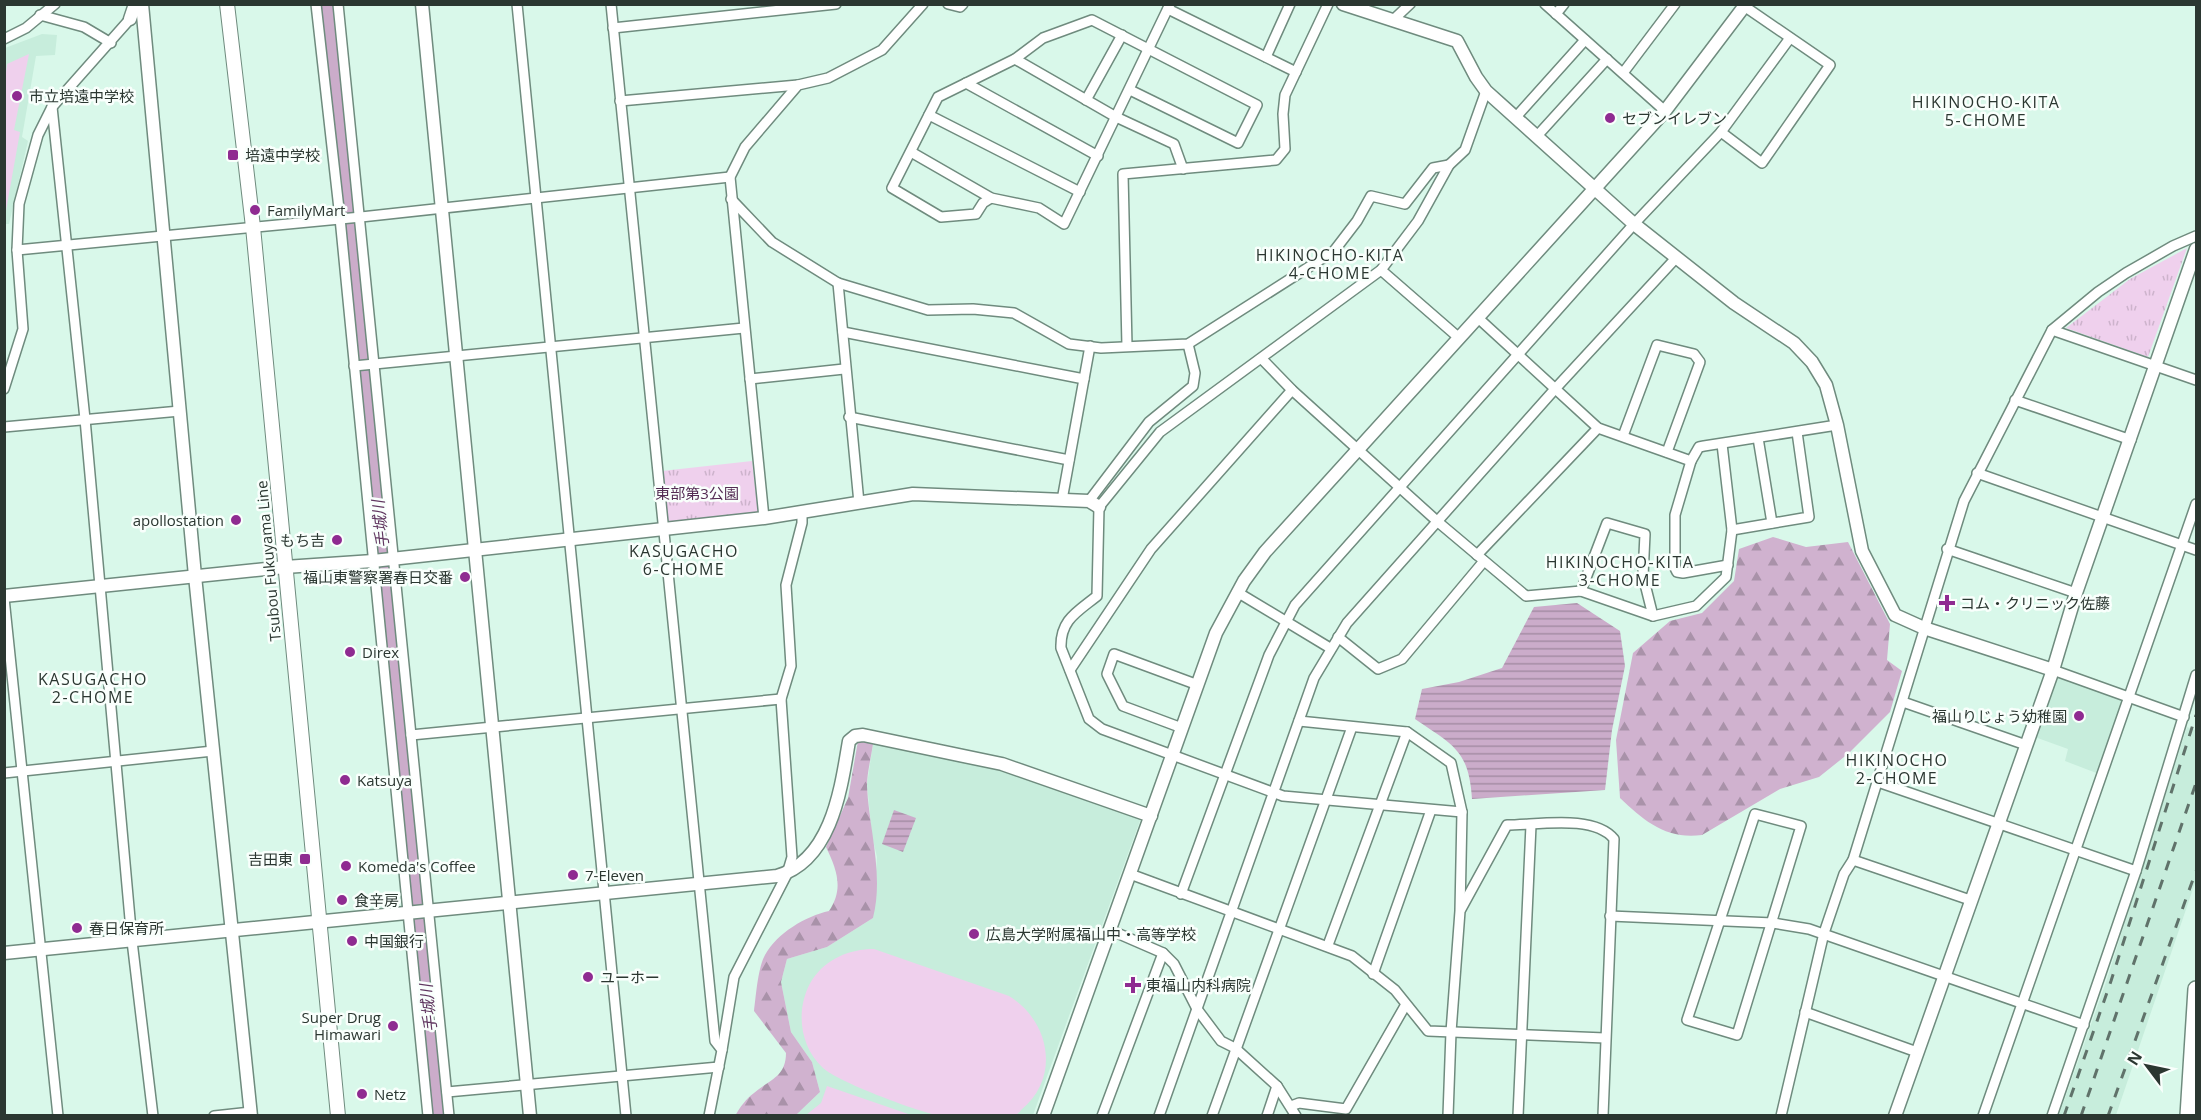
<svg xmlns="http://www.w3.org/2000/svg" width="2201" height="1120" viewBox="0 0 2201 1120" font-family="'Open Sans','Noto Sans JP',sans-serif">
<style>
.built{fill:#c7eddc}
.grass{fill:#efd0ed}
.forest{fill:url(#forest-firs)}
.park{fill:url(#park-tufts)}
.water{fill:url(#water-rules)}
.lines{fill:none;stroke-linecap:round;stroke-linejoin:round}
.river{stroke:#cbacca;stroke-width:16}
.minor-casing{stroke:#6f8b7e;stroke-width:12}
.tertiary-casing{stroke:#6f8b7e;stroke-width:15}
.secondary-casing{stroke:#6f8b7e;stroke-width:16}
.trunk-casing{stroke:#6f8b7e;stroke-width:18}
.minor{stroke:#fff;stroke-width:9}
.tertiary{stroke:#fff;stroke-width:12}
.secondary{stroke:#fff;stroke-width:14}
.trunk{stroke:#fff;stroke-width:15}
.rail{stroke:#60726a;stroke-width:3;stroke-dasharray:10 10;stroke-linecap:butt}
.poi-dot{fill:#8f2b91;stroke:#f9fffc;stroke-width:2}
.labels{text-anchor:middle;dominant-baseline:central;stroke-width:5;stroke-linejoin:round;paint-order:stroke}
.poi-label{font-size:15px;fill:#2b3731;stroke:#f9fffc;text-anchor:start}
.park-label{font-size:15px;fill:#542c54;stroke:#f9fffc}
.street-label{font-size:15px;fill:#2b3731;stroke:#f9fffc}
.neighbourhood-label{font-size:16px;letter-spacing:1.5px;fill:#2b3731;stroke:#f9fffc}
.water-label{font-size:16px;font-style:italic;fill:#603760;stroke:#f9fffc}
</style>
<defs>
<pattern id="forest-firs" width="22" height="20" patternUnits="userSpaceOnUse" patternTransform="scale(1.5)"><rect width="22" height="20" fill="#d0b2cf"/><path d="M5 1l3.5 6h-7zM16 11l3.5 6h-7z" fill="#a992a9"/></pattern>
<pattern id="park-tufts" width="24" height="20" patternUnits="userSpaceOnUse" patternTransform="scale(1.5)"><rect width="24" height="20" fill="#efd0ed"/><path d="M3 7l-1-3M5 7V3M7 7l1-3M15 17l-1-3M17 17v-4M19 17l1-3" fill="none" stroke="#cdb3cc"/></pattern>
<pattern id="water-rules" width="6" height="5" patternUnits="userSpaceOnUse" patternTransform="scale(1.5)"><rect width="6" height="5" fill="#cbacca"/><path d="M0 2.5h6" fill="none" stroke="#a58da5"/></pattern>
</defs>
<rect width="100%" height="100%" fill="#d9f8ea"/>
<!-- built -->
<g class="built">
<polygon points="42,34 57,35 55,55 36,56 22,137 28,141 9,224 5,224 5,48"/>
<polygon points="2055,672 2125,697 2099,774 2065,761 2068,749 2032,736"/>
<polygon points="2187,727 2196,730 2196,880 2116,1115 2059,1115 2106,982"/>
<polygon points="873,744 1003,771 1141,818 1033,1115 796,1115 820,1092 812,1062 791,1032 781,982 787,959 827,947 873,918 877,857 872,836 867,784"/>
</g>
<!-- grass -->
<g class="grass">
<polygon points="29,54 14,130 20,132 5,216 5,81 7,64"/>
<path d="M874,949l135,47c41,25 52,82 12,114 -1,2 -5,5 -7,6 -10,2 -68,1 -78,-1 -22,-5 -98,-33 -113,-47 -24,-22 -28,-60 -11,-88 14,-21 37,-31 62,-31z"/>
<polygon points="827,1086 911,1115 806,1115 821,1103"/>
</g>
<!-- forest -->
<g class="forest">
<path d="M1773,537l33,10 42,-5 42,82 -3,36 15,11 -12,41 -41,41 -30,24 -39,12 -78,46c-35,5 -58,-14 -82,-37l-4,-58 17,-87 37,-32 32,-8 32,-32 5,-32z"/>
<path d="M858,741l15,3c-2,14 -6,29 -6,42 2,44 17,88 6,132l-46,29 -40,12 -6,23 10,50 21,30 8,30 -24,23 -61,1c5,-9 11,-17 19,-23 15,-13 32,-16 32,-40l-32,-42c2,-15 4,-44 11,-56 12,-22 41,-39 64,-44 15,-22 8,-41 -3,-64l22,-49z"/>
</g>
<!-- park -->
<g class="park">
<polygon points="2187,248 2148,357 2066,328 2130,279"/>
<polygon points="752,461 758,512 668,522 662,471"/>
</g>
<!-- water -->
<g class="water">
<path d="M1577,603l43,28 5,35 -13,64 -7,60 -133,9c-3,-49 -19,-54 -57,-80l7,-30 37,-7 43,-14 32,-61z"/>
<polygon points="894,810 916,818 903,852 882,844"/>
</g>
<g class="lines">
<!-- river -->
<polyline class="river" points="328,4 352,224 439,1116"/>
<defs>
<g id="minor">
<polyline points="316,4 340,218 428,1116"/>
<polyline points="338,4 449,1116"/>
<polyline points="517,4 626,1116"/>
<polyline points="611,4 715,1041 722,1050 709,1116"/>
<polyline points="948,4 960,7 963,4"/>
<polyline points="1545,4 1665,111"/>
<polyline points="1168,9 1296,72"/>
<polyline points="1556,14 1564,4"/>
<polyline points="40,15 84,27 111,43"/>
<polyline points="1392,21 1410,4"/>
<polyline points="613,28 836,4"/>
<polyline points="4,39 26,28 55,4"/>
<polyline points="1266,57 1290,4"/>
<polyline points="1015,59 1116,117 1174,144 1183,169"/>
<polyline points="1623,73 1675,4"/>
<polyline points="966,83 1098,156"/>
<polyline points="1086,100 1122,35"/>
<polyline points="620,101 798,85"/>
<polyline points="52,107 85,419 132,941 153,1116"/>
<polyline points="929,115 1080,192"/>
<polyline points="1516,117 1585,40"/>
<polyline points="1721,132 1762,163 1830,65 1744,6"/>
<polyline points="1537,136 1607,59"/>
<polyline points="911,152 991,198 1039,208 1064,224 1170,4"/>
<polyline points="991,198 983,203 976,214 941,217 892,188 938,97 1015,59 1043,38 1092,20 1257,105 1238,143 1130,90"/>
<polyline points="731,199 772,242 838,283 928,310 973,309 1014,313 1069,344 1101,348 1188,344 1334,251 1357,221 1371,196 1405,204 1433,168 1449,165"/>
<polyline points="17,250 361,217 730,177"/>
<polyline points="1381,270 1458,337"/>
<polyline points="838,283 859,503"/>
<polyline points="1477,317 1598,428 1691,461 1699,447 1704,446 1837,425"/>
<polyline points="2052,330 2196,380"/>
<polyline points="843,332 1084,379"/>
<polyline points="1127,346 1123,174 1276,160 1285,149 1283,114 1285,95 1328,4"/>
<polyline points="1262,359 1292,390 1438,522 1526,596 1581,591 1653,616 1696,606 1726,577 1732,530 1722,444"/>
<polyline points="354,366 744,328"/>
<polyline points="750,379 844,369"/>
<polyline points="4,389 23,329 17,250 19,204 38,135 52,107 130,19"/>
<polyline points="2015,400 2131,440"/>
<polyline points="849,417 1069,460"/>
<polyline points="4,427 180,411"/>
<polyline points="1623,436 1657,345 1694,354 1700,362 1667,452"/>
<polyline points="1758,438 1772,523"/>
<polyline points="1691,461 1675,515 1675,568 1677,572 1683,573 1728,565"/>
<polyline points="1977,473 2196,550"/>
<polyline points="1062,500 1090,346"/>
<polyline points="1089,501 1149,422 1193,386 1195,373 1188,344"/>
<polyline points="764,518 730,177 745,147 798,85 828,78 882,50 923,4"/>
<polyline points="1732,530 1809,517 1797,432"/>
<polyline points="1947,549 2076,593"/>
<polyline points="1477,555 1598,428"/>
<polyline points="1581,591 1607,523 1645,534 1643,576 1653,616"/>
<polyline points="1237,592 1330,648"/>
<polyline points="4,598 58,1116"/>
<polyline points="1338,637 1378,669 1402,659 1484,561"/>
<polyline points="1070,670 1151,549 1292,390"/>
<polyline points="2053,670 2184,717"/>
<polyline points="1903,702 2026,745"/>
<polyline points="1299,721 1407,732 1451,763 1462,812 1460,911 1451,1032 1448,1116"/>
<polyline points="1182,728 1123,706 1107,674 1114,654 1198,685"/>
<polyline points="411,735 781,699"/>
<polyline points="4,773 213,751"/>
<polyline points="1878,782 2136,871"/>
<path d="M1462,812l-179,-16 -181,-67 -13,-10 -28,-71c-1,-28 16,-36 36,-52l2,-89 61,-75 221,-162 37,-49 31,-56 16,-15 21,-59"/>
<polygon points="1755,814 1801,826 1737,1035 1687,1020"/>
<polyline points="1853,860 1970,900"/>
<polyline points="1130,874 1352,956 1395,990 1428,1031 1605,1038"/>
<polyline points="1181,894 1269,655 1295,605 1634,224 1721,132 1790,38"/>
<path d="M1461,909l46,-84c30,0 87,-11 107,14l-11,277"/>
<polyline points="1610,916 1773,923 1809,929 2084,1025"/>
<polyline points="1110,930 1163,953 1174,964 1197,1009 1221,1041 1235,1048 1277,1086 1296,1116"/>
<polyline points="1328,945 1407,732"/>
<polyline points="1373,974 1431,810"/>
<polyline points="1805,1012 1917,1052"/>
<polyline points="722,1050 734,977 787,874 792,857 781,699 791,666 786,585 802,523 802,513"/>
<polyline points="447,1092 719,1067"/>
<polyline points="1291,1106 1299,1103 1346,1109 1405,1006"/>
<polyline points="214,1116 251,1112"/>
<polyline points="1102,1116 1163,953"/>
<polyline points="1159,1116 1314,678 1347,623 1555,389 1676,258"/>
<polyline points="1212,1116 1352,727"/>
<polyline points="1267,1116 1277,1086"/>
<polyline points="1518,1116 1531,825"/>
<polyline points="1781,1116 1824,933 1844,874 1853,860 1964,501 2052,330 2098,292 2126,273 2173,246 2196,236"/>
<polyline points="1983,1116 2196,504"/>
<polyline points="2052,1116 2136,871 2196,675"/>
</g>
<g id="tertiary">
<polyline points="142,4 195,576 251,1116"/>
<polyline points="422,4 530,1116"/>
<polyline points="1343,4 1457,41 1476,77 1486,91 1634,224 1734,303 1794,343 1812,362 1826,385 1837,425 1862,551 1895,615 1924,628 2053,670"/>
<polyline points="130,19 135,4"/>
<polyline points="4,596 285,567 373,561 764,518 913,494 1089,501 1099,507"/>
<path d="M4,953l773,-77c55,-16 64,-88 72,-135l6,-5 8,-1 139,29 149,52"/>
<polyline points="1043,1116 1216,633 1244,581 1265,552 1665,111 1746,4"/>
<polyline points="1895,1116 2053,670 2076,593 2196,249"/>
</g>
<polyline id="secondary" points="227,4 253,227 338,1116"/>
<polyline id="trunk" points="2188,1116 2196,989"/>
</defs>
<!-- minor casing -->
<use href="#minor" class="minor-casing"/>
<!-- tertiary casing -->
<use href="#tertiary" class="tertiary-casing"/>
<!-- secondary casing -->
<use href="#secondary" class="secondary-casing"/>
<!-- trunk casing -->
<use href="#trunk" class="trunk-casing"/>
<!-- minor -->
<use href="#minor" class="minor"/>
<!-- tertiary -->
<use href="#tertiary" class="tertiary"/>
<!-- secondary -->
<use href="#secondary" class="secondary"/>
<!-- trunk -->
<use href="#trunk" class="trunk"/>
<!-- rail -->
<g class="rail">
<polyline points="2064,1116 2111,981 2196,715"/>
<polyline points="2081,1116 2196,783"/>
<polyline points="2108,1116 2196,871"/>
</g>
</g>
<!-- markers -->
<g class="poi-dot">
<circle cx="17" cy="96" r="6"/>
<circle cx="1610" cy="118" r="6"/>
<rect x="227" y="149" width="12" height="12" rx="3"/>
<circle cx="255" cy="210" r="6"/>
<circle cx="236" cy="520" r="6"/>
<circle cx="337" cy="540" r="6"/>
<circle cx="465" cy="577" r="6"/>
<path d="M1944 594h6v6h6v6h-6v6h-6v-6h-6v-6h6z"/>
<circle cx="350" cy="652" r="6"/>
<circle cx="2079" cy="716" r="6"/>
<circle cx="345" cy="780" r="6"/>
<rect x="299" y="853" width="12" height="12" rx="3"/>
<circle cx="346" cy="866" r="6"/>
<circle cx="573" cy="875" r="6"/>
<circle cx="342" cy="900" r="6"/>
<circle cx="77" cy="928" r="6"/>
<circle cx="974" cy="934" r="6"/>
<circle cx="352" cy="941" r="6"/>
<circle cx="588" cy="977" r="6"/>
<path d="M1130 976h6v6h6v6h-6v6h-6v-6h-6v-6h6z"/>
<circle cx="393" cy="1026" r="6"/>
<circle cx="362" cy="1094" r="6"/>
</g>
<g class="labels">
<!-- poi labels -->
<g class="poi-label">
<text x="29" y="96">市立培遠中学校</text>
<text x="1622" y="118">セブンイレブン</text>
<text x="245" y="155">培遠中学校</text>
<text x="267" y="210">FamilyMart</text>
<text x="224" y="520" text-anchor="end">apollostation</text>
<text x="325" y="540" text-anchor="end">もち吉</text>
<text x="453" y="577" text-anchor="end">福山東警察署春日交番</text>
<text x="1960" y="603">コム・クリニック佐藤</text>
<text x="362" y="652">Direx</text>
<text x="2067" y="716" text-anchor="end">福山りじょう幼稚園</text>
<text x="357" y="780">Katsuya</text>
<text x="293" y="859" text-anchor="end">吉田東</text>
<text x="358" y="866">Komeda's Coffee</text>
<text x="585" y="875">7-Eleven</text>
<text x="354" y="900">食辛房</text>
<text x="89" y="928">春日保育所</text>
<text x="986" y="934">広島大学附属福山中・高等学校</text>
<text x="364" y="941">中国銀行</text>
<text x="600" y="977">ユーホー</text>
<text x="1146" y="985">東福山内科病院</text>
<text x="381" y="1017" text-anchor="end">Super Drug<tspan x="381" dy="17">Himawari</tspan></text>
<text x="374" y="1094">Netz</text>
</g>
<!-- park labels -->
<g class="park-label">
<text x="697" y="493">東部第3公園</text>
</g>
<!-- street labels -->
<g class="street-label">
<text transform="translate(268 561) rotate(-95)">Tsubou Fukuyama Line</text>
</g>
<!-- neighbourhood labels -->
<g class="neighbourhood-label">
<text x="1986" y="102">HIKINOCHO-KITA<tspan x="1986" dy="18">5-CHOME</tspan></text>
<text x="1330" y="255">HIKINOCHO-KITA<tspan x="1330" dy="18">4-CHOME</tspan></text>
<text x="684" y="551">KASUGACHO<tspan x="684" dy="18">6-CHOME</tspan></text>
<text x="1620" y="562">HIKINOCHO-KITA<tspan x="1620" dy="18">3-CHOME</tspan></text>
<text x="93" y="679">KASUGACHO<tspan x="93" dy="18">2-CHOME</tspan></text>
<text x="1897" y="760">HIKINOCHO<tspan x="1897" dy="18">2-CHOME</tspan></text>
</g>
<!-- water labels -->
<g class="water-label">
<text transform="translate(380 524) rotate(-96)">手城川</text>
<text transform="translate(428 1008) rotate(-96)">手城川</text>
</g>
</g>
<!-- border -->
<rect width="2201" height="1120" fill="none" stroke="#2b3731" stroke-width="12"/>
<!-- north arrow -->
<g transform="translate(2147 1066) rotate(302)" stroke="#f9fffc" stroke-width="4.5" paint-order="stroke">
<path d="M0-4.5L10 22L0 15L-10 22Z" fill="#2b3731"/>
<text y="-9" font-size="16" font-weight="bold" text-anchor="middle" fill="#2b3731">N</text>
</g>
</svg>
